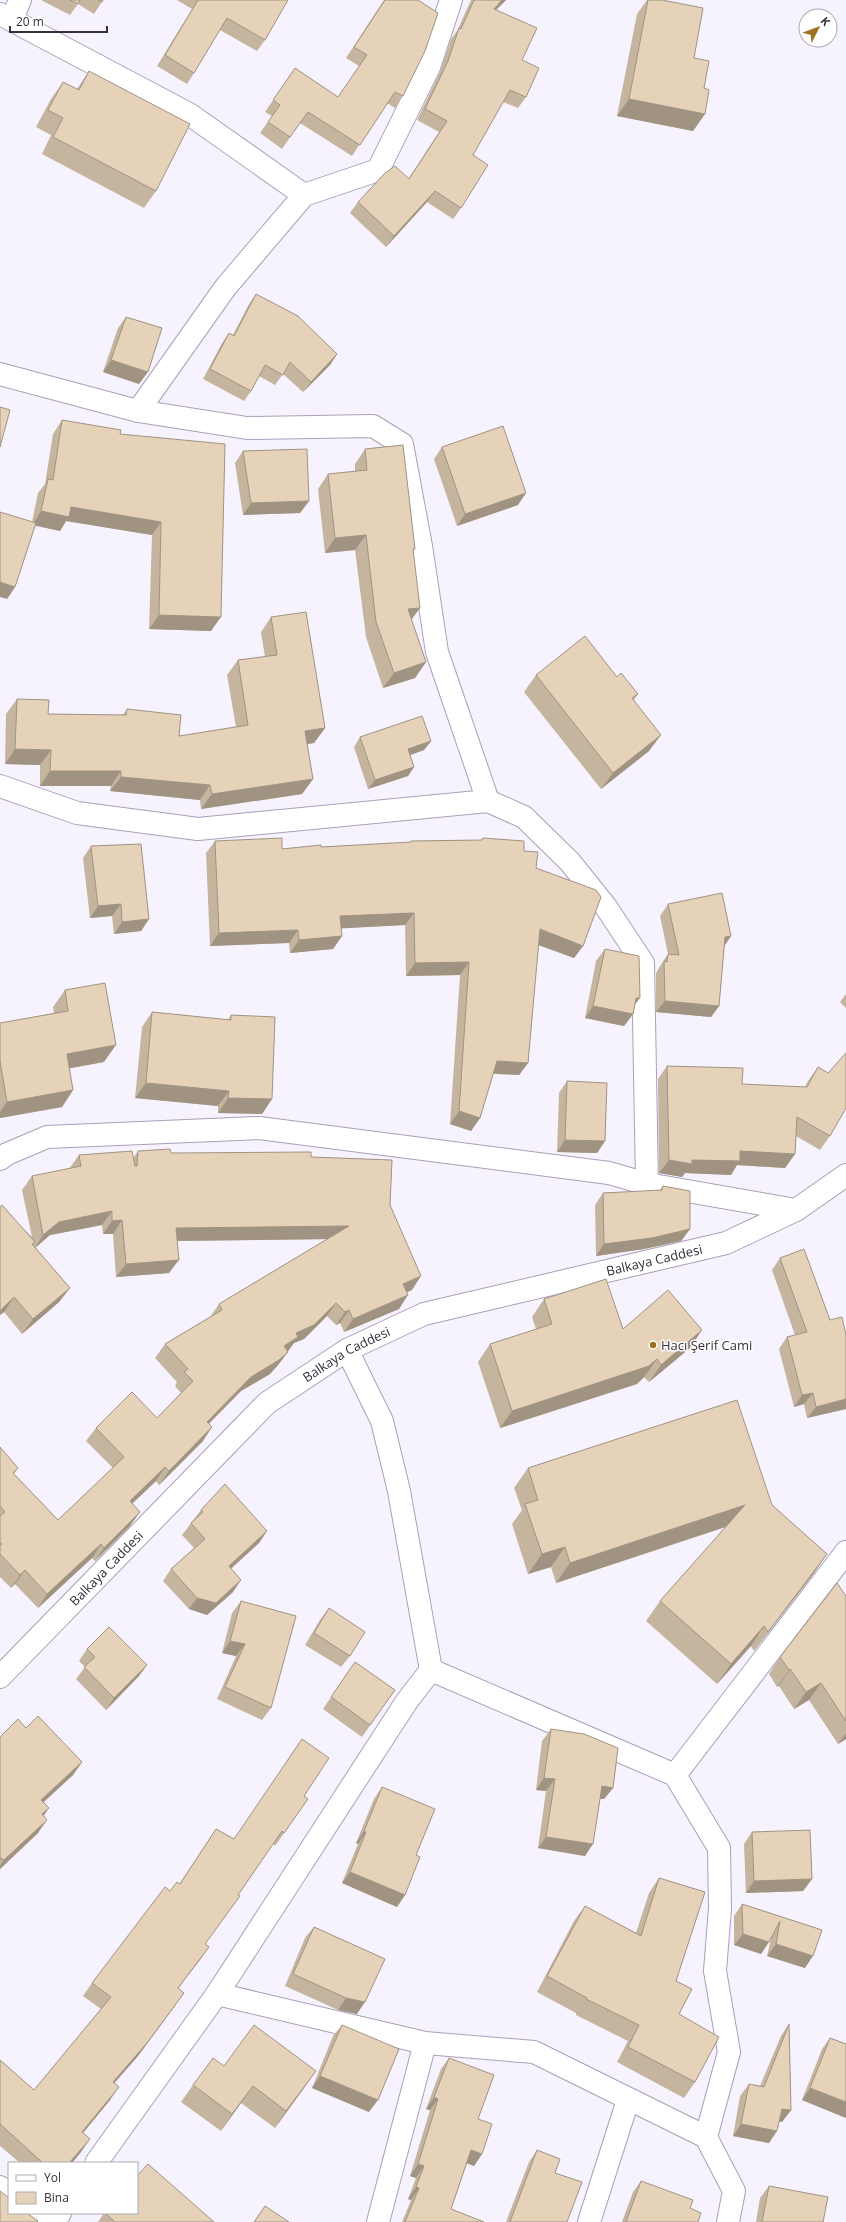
<svg xmlns="http://www.w3.org/2000/svg" width="846" height="2222" viewBox="0 0 846 2222" font-family="'Open Sans',sans-serif">
<style>
.lines{fill:none;stroke-linecap:round;stroke-linejoin:round}
.minor-casing{stroke:#aa9fb9;stroke-width:24}
.tertiary-casing{stroke:#aa9fb9;stroke-width:24}
.minor{stroke:#fff;stroke-width:22}
.tertiary{stroke:#fff;stroke-width:22}
.wall{fill:#c5b59f}
.shaded-wall{fill:#a09382}
.building{fill:#e5d2b9;stroke:#a09382}
.poi-dot{fill:#9f7123;stroke:#fff;stroke-width:1.5}
.labels{text-anchor:middle;dominant-baseline:central;stroke-width:3;stroke-linejoin:round;paint-order:stroke}
.street-label{font-size:13px;fill:#35303b;stroke:#fff}
.poi-label{font-size:13px;fill:#35303b;stroke:#fff;text-anchor:start}
</style>
<rect width="100%" height="100%" fill="#f7f3fe"/>
<g class="lines">
<defs>
<g id="minor">
<polyline points="0,14 189,114 304,195"/>
<polyline points="12,19 20,0"/>
<polyline points="0,374 138,411 247,428 373,426 402,444 421,546 437,652 488,801"/>
<polyline points="138,411 225,288 304,195 378,170 429,67 451,0"/>
<polyline points="0,786 77,813 198,829 488,801 524,817 570,862 606,907 643,963 647,1184"/>
<polyline points="0,1159 7,1154 47,1137 259,1128 609,1173 647,1184 796,1210 846,1175"/>
<polyline points="431,1670 675,1775 846,1552"/>
<polyline points="675,1775 719,1848 720,1908 715,1971 729,2052 706,2137"/>
<polyline points="217,1994 425,2043 534,2052 706,2137 734,2191 728,2222"/>
<polyline points="96,2163 217,1994 407,1701 431,1670 399,1491 382,1421 347,1350"/>
<polyline points="0,2187 9,2195"/>
<polyline points="28,2213 38,2222"/>
<polyline points="54,2222 60,2213"/>
<polyline points="378,2222 425,2043"/>
<polyline points="589,2222 628,2100"/>
</g>
<g id="tertiary">
<path id="s1" d="M0,1677l267,-274 80,-53 77,-36 302,-71 70,-33"/>
</g>
</defs>
<!-- minor casing -->
<use href="#minor" class="minor-casing"/>
<!-- tertiary casing -->
<use href="#tertiary" class="tertiary-casing"/>
<!-- minor -->
<use href="#minor" class="minor"/>
<!-- tertiary -->
<use href="#tertiary" class="tertiary"/>
</g>
<!-- wall -->
<g class="wall">
<polygon points="41,0 103,0 94,14 78,4 70,15"/>
<polygon points="177,0 288,0 265,40 257,51 220,30 194,73 187,84 157,66 192,9"/>
<polygon points="384,0 418,0 403,96 395,108 387,103 352,156 300,123 282,149 260,133 272,116 265,112 295,68 338,97 359,66 346,58"/>
<polygon points="471,0 506,0 496,10 522,60 526,97 518,108 503,102 473,155 461,208 453,219 427,202 386,247 350,213 358,202 409,178 439,132 417,120 440,72 451,39 457,31"/>
<polygon points="647,0 662,0 694,58 704,88 705,114 693,131 617,116 637,14"/>
<polygon points="89,71 156,191 144,208 42,154 51,135 36,127 51,99 63,82 77,89"/>
<polygon points="256,294 337,354 330,365 303,392 283,374 275,385 259,376 251,391 244,401 203,379 222,343 229,333 233,335 249,304"/>
<polygon points="126,317 139,384 103,372 118,328"/>
<polygon points="62,420 120,434 211,631 149,629 152,535 66,521 60,531 35,525 15,587 7,599 32,522 38,493 45,484 53,434"/>
<polygon points="442,447 518,505 457,526 434,459"/>
<polygon points="365,449 415,549 413,551 411,620 426,662 415,678 383,688 366,637 355,550 325,553 318,489 328,474 355,472 355,464"/>
<polygon points="243,451 309,501 300,513 243,515 235,463"/>
<polygon points="271,617 325,728 314,743 307,744 313,779 302,794 201,809 200,800 110,791 111,786 40,786 40,765 5,764 6,714 17,699 48,714 123,715 127,709 179,736 236,727 227,675 238,660 265,657 261,632"/>
<polygon points="536,675 617,677 638,694 634,700 649,751 601,789 524,692"/>
<polygon points="360,737 431,741 424,750 410,755 414,767 408,776 368,789 354,747"/>
<polygon points="483,838 524,851 536,868 583,946 574,958 538,945 528,1063 519,1075 493,1074 480,1118 471,1131 450,1124 460,975 406,976 405,925 341,928 342,936 333,949 290,953 289,943 210,946 206,853 215,841 282,849 410,843 411,841 481,840"/>
<polygon points="91,846 149,919 141,931 114,934 112,916 90,918 83,858"/>
<polygon points="668,904 731,936 724,946 719,1006 711,1017 656,1012 656,973 659,968 660,966 668,954 660,916"/>
<polygon points="605,949 634,1006 633,1014 624,1026 585,1018 596,961"/>
<polygon points="65,990 104,1062 69,1068 73,1090 62,1107 0,1118 0,1023 54,1013 53,1007"/>
<polygon points="846,994 846,1008 840,1002"/>
<polygon points="152,1012 228,1020 231,1015 272,1099 262,1114 218,1113 218,1106 135,1098 142,1027"/>
<polygon points="667,1066 742,1084 805,1087 808,1081 818,1067 830,1136 820,1150 796,1136 795,1154 785,1168 737,1165 731,1175 685,1173 682,1177 659,1173 658,1079"/>
<polygon points="567,1081 605,1141 597,1153 557,1152 559,1093"/>
<polygon points="138,1151 171,1153 311,1157 390,1205 412,1290 407,1292 399,1309 344,1332 340,1323 336,1325 327,1316 304,1339 294,1343 278,1365 270,1374 241,1391 209,1424 203,1441 159,1485 156,1481 132,1504 130,1526 95,1561 92,1558 38,1608 15,1584 11,1588 0,1577 0,1447 18,1468 14,1474 58,1520 113,1468 86,1441 96,1428 157,1418 181,1393 175,1386 177,1382 155,1358 165,1344 210,1317 219,1304 327,1239 177,1241 169,1273 116,1277 113,1234 103,1234 102,1225 50,1235 35,1247 70,1288 59,1302 22,1334 4,1312 0,1315 0,1207 32,1237 22,1190 32,1176 69,1169 79,1155 133,1158"/>
<polygon points="663,1186 690,1229 681,1241 644,1249 596,1256 595,1205 603,1193 659,1191"/>
<polygon points="780,1258 830,1320 846,1335 846,1409 807,1418 804,1404 794,1407 779,1349 787,1337 795,1335 772,1270"/>
<polygon points="544,1299 623,1329 690,1348 649,1382 644,1377 637,1384 500,1428 478,1362 490,1344 536,1329 532,1317"/>
<polygon points="528,1468 772,1505 827,1554 814,1573 754,1651 751,1646 717,1684 646,1621 660,1601 726,1527 556,1583 551,1567 528,1574 512,1524 522,1510 514,1488"/>
<polygon points="201,1510 267,1531 259,1543 231,1569 233,1592 207,1615 189,1609 163,1581 171,1569 194,1548 182,1535"/>
<polygon points="846,1596 846,1739 838,1744 809,1700 794,1709 779,1686 777,1687 769,1674 780,1657"/>
<polygon points="241,1601 271,1708 262,1720 217,1699 236,1656 222,1653 232,1613"/>
<polygon points="329,1608 350,1656 341,1667 305,1645 320,1620"/>
<polygon points="87,1649 147,1665 138,1677 106,1710 76,1679 85,1667 79,1661"/>
<polygon points="355,1662 395,1690 362,1737 323,1709"/>
<polygon points="26,1728 82,1762 73,1775 43,1802 43,1816 38,1833 0,1869 0,1737"/>
<polygon points="551,1729 613,1788 604,1799 600,1799 585,1856 538,1848 546,1791 536,1790 542,1741"/>
<polygon points="382,1787 405,1895 397,1907 342,1883 358,1844 356,1843 374,1799"/>
<polygon points="304,1796 308,1799 275,1846 273,1844 238,1895 205,1944 209,1947 178,1988 175,2006 138,2056 114,2083 110,2100 83,2133 81,2152 72,2163 20,2163 0,2146 0,2060 34,2090 101,2009 83,1996 92,1983 170,1891 180,1883 216,1829 234,1839"/>
<polygon points="752,1832 812,1879 803,1891 746,1893 744,1844"/>
<polygon points="659,1878 676,1981 679,2014 695,2082 684,2098 617,2062 628,2041 576,2015 576,2013 537,1992 574,1921 585,1906 636,1933 649,1893"/>
<polygon points="742,1904 822,1930 805,1968 767,1956 771,1938 761,1954 734,1945 734,1916"/>
<polygon points="314,1927 357,2014 338,2010 285,1986 305,1938"/>
<polygon points="789,2024 791,2110 782,2122 779,2122 769,2143 733,2136 740,2096 749,2084 760,2086 781,2036"/>
<polygon points="342,2025 369,2112 312,2088 333,2036"/>
<polygon points="830,2038 846,2044 846,2118 802,2100 822,2049"/>
<polygon points="449,2058 478,2119 482,2154 474,2166 467,2163 451,2209 484,2222 402,2222 411,2200 408,2199 416,2178 410,2176 430,2110 426,2109 441,2069"/>
<polygon points="224,2066 316,2071 275,2128 241,2103 221,2131 181,2102 193,2085"/>
<polygon points="537,2150 555,2173 567,2222 506,2222 529,2162"/>
<polygon points="641,2181 690,2208 698,2222 622,2222 633,2192"/>
<polygon points="769,2186 823,2222 756,2222 760,2198"/>
<polygon points="104,2213 137,2213 213,2222 98,2222"/>
</g>
<!-- shaded-wall -->
<g class="shaded-wall">
<polygon points="502,0 506,0 486,20 494,9"/>
<polygon points="629,99 705,114 693,131 617,116"/>
<polygon points="435,191 427,202 386,247 394,236"/>
<polygon points="337,354 330,365 303,392 311,382"/>
<polygon points="111,360 148,372 139,384 103,372"/>
<polygon points="526,493 518,505 457,526 465,514"/>
<polygon points="309,501 300,513 243,515 251,503"/>
<polygon points="71,507 161,522 152,535 66,521 60,531 32,525 41,511"/>
<polygon points="366,535 355,550 325,553 335,538"/>
<polygon points="0,582 15,587 7,599 0,597"/>
<polygon points="420,608 409,623 408,609"/>
<polygon points="159,615 221,617 211,631 149,629"/>
<polygon points="426,662 415,678 383,688 394,673"/>
<polygon points="325,728 314,743 295,746 305,731"/>
<polygon points="661,735 649,751 601,789 613,773"/>
<polygon points="431,741 424,750 402,758 408,749"/>
<polygon points="15,749 51,750 40,765 5,764"/>
<polygon points="414,767 408,776 368,789 375,780"/>
<polygon points="50,771 121,771 111,786 40,786"/>
<polygon points="121,777 210,785 200,800 110,791"/>
<polygon points="313,779 302,794 201,809 212,794"/>
<polygon points="121,904 112,916 90,918 98,906"/>
<polygon points="414,913 405,925 331,929 340,916"/>
<polygon points="149,919 141,931 114,934 122,922"/>
<polygon points="540,929 583,946 574,958 531,942"/>
<polygon points="298,930 289,943 210,946 219,933"/>
<polygon points="342,936 333,949 290,953 299,940"/>
<polygon points="731,936 723,948 725,937"/>
<polygon points="469,962 460,975 406,976 415,963"/>
<polygon points="636,998 640,998 631,1010"/>
<polygon points="665,1001 719,1006 711,1017 656,1012"/>
<polygon points="593,1006 633,1014 624,1026 585,1018"/>
<polygon points="116,1045 104,1062 55,1071 67,1054"/>
<polygon points="497,1061 528,1063 519,1075 488,1073"/>
<polygon points="146,1083 229,1091 218,1106 135,1098"/>
<polygon points="73,1090 62,1107 0,1118 0,1112 7,1102"/>
<polygon points="228,1098 272,1099 262,1114 218,1113"/>
<polygon points="459,1111 480,1118 471,1131 450,1124"/>
<polygon points="565,1140 605,1141 597,1153 557,1152"/>
<polygon points="740,1151 795,1154 785,1168 737,1165 731,1175 685,1173 682,1177 659,1173 669,1160 692,1160"/>
<polygon points="112,1211 102,1225 50,1235 34,1249 43,1235 59,1222"/>
<polygon points="122,1220 113,1234 103,1234 112,1221"/>
<polygon points="349,1226 340,1239 167,1241 176,1228"/>
<polygon points="690,1229 681,1241 644,1249 596,1256 604,1244"/>
<polygon points="179,1260 169,1273 116,1277 126,1264"/>
<polygon points="421,1276 412,1290 394,1298 403,1284"/>
<polygon points="70,1288 59,1302 22,1334 33,1319"/>
<polygon points="408,1295 399,1309 344,1332 353,1319"/>
<polygon points="14,1297 4,1312 0,1315 0,1311"/>
<polygon points="336,1303 327,1316 304,1339 294,1343 288,1351 274,1360 284,1346 296,1333"/>
<polygon points="349,1310 340,1323 336,1325 345,1312"/>
<polygon points="702,1330 690,1348 649,1382 661,1365"/>
<polygon points="288,1352 278,1365 270,1374 241,1391 197,1435 207,1422 251,1377"/>
<polygon points="657,1359 644,1377 637,1384 500,1428 512,1411"/>
<polygon points="813,1393 804,1404 794,1407 802,1395"/>
<polygon points="846,1399 846,1409 807,1418 816,1407"/>
<polygon points="212,1427 203,1441 159,1485 169,1471"/>
<polygon points="165,1467 156,1481 120,1515 130,1501"/>
<polygon points="745,1505 731,1525 556,1583 570,1563"/>
<polygon points="140,1512 130,1526 95,1561 104,1548"/>
<polygon points="267,1531 259,1543 220,1578 229,1566"/>
<polygon points="101,1544 92,1558 38,1608 47,1594"/>
<polygon points="565,1547 551,1567 528,1574 542,1554"/>
<polygon points="827,1554 814,1573 754,1651 768,1632"/>
<polygon points="25,1570 15,1584 11,1588 20,1575"/>
<polygon points="241,1580 233,1592 207,1615 189,1609 197,1598"/>
<polygon points="764,1626 751,1646 717,1684 731,1664"/>
<polygon points="230,1641 245,1644 236,1656 222,1653"/>
<polygon points="147,1665 138,1677 106,1710 114,1698"/>
<polygon points="790,1669 779,1686 777,1687 789,1670"/>
<polygon points="821,1683 809,1700 794,1709 806,1692"/>
<polygon points="846,1733 846,1739 838,1744"/>
<polygon points="82,1762 73,1775 32,1813 41,1800"/>
<polygon points="544,1778 555,1779 546,1791 536,1790"/>
<polygon points="602,1786 613,1788 604,1799 594,1798"/>
<polygon points="49,1808 40,1821 42,1814"/>
<polygon points="47,1820 38,1833 0,1869 0,1866 4,1860"/>
<polygon points="364,1831 366,1832 358,1844 356,1843"/>
<polygon points="546,1837 593,1844 585,1856 538,1848"/>
<polygon points="350,1872 405,1895 397,1907 342,1883"/>
<polygon points="812,1879 803,1891 746,1893 754,1881"/>
<polygon points="743,1934 769,1942 761,1954 734,1945"/>
<polygon points="776,1944 813,1956 805,1968 767,1956"/>
<polygon points="209,1947 200,1960 168,2001 178,1988"/>
<polygon points="184,1993 138,2056 104,2095 113,2082"/>
<polygon points="346,1998 365,2002 357,2014 338,2010"/>
<polygon points="316,2071 304,2088 275,2128 286,2111"/>
<polygon points="320,2076 378,2100 369,2112 312,2088"/>
<polygon points="253,2086 241,2103 221,2131 232,2114"/>
<polygon points="119,2087 110,2100 73,2145 82,2132"/>
<polygon points="810,2088 846,2102 846,2118 802,2100"/>
<polygon points="434,2097 438,2099 430,2110 426,2109"/>
<polygon points="782,2109 791,2110 782,2122 773,2120"/>
<polygon points="741,2124 777,2131 769,2143 733,2136"/>
<polygon points="90,2139 81,2152 72,2163 69,2163"/>
<polygon points="471,2150 482,2154 474,2166 463,2162"/>
<polygon points="418,2164 424,2166 416,2178 410,2176"/>
<polygon points="416,2187 419,2188 411,2200 408,2199"/>
</g>
<!-- building -->
<g class="building">
<polygon points="70,0 80,0 78,4"/>
<polygon points="98,0 103,0 102,2"/>
<polygon points="198,0 288,0 265,40 227,18 194,73 165,55"/>
<polygon points="385,0 418,0 438,13 425,51 403,96 395,92 360,145 308,112 290,137 268,122 280,105 273,100 295,68 338,97 367,55 354,47"/>
<polygon points="474,0 502,0 494,9 537,28 522,60 539,68 526,97 510,90 473,155 488,165 461,208 435,191 394,236 358,202 385,173 395,166 409,179 447,121 425,109 448,61 459,28 461,29"/>
<polygon points="648,0 662,0 703,8 694,58 709,61 704,88 709,90 705,114 629,99"/>
<polygon points="89,71 190,124 156,191 53,137 63,118 48,110 63,82 79,90"/>
<polygon points="256,294 298,316 337,354 311,382 290,362 283,375 265,365 251,391 210,369 229,333 234,336"/>
<polygon points="126,317 162,328 148,372 111,360"/>
<polygon points="0,407 10,410 0,447"/>
<polygon points="62,420 121,430 120,434 225,444 221,617 159,615 161,522 71,507 69,517 41,511 48,479 53,480"/>
<polygon points="503,426 526,493 465,514 442,447"/>
<polygon points="403,445 415,549 413,549 420,608 408,609 426,662 394,673 376,622 366,535 335,538 328,474 367,470 365,449"/>
<polygon points="307,449 309,501 251,503 243,451"/>
<polygon points="0,512 36,523 15,587 0,582"/>
<polygon points="306,612 325,728 305,731 313,779 212,794 210,785 121,777 121,771 50,771 51,750 15,749 17,699 49,700 48,714 126,715 127,709 181,715 179,736 248,725 238,660 277,655 271,617"/>
<polygon points="585,636 617,677 621,673 638,694 632,698 661,735 613,773 536,675"/>
<polygon points="422,716 431,741 408,749 414,767 375,780 360,737"/>
<polygon points="282,838 282,849 321,845 321,847 411,842 411,841 482,840 483,838 524,841 524,851 538,852 536,868 596,890 601,897 583,946 540,929 528,1063 497,1061 480,1118 459,1111 469,962 415,963 414,913 340,916 342,936 299,940 298,930 219,933 215,841"/>
<polygon points="141,844 149,919 122,922 121,904 98,906 91,846"/>
<polygon points="722,893 731,936 725,937 719,1006 665,1001 664,961 667,962 668,954 679,955 668,904"/>
<polygon points="605,949 639,956 640,998 636,998 633,1014 593,1006"/>
<polygon points="105,983 116,1045 67,1054 73,1090 7,1102 0,1061 0,1023 68,1011 65,990"/>
<polygon points="152,1012 231,1020 231,1015 275,1017 272,1099 228,1098 229,1091 146,1083"/>
<polygon points="846,1053 846,1108 830,1136 797,1117 795,1154 740,1151 740,1161 692,1160 692,1164 669,1160 667,1066 743,1068 742,1084 807,1087 818,1067 828,1073"/>
<polygon points="567,1081 607,1083 605,1141 565,1140"/>
<polygon points="170,1149 171,1153 311,1152 311,1157 392,1160 390,1205 421,1276 403,1284 408,1295 353,1319 349,1310 345,1312 336,1303 314,1325 296,1333 298,1337 284,1346 288,1352 279,1360 251,1377 207,1422 212,1427 169,1471 165,1467 130,1501 140,1512 104,1548 101,1544 47,1594 25,1570 20,1575 0,1554 0,1546 2,1544 0,1542 0,1516 5,1512 0,1506 0,1447 18,1468 13,1473 58,1520 124,1457 96,1428 132,1392 157,1418 193,1381 184,1372 188,1369 165,1344 222,1310 219,1304 349,1226 176,1228 179,1260 126,1264 122,1220 112,1221 112,1211 59,1222 43,1235 32,1176 81,1166 79,1155 132,1151 135,1166 137,1166 138,1151"/>
<polygon points="663,1186 690,1191 690,1229 652,1238 604,1244 603,1193 662,1190"/>
<polygon points="2,1205 35,1242 32,1244 70,1288 33,1319 14,1297 0,1311 0,1207"/>
<polygon points="804,1249 830,1320 842,1317 846,1335 846,1399 816,1407 813,1393 802,1395 787,1337 807,1332 780,1258"/>
<polygon points="606,1279 623,1329 668,1290 702,1330 661,1365 657,1359 649,1366 512,1411 490,1344 552,1324 544,1299"/>
<polygon points="737,1400 772,1505 827,1554 768,1632 764,1626 731,1664 660,1601 745,1505 570,1563 565,1547 542,1554 525,1504 538,1500 528,1468"/>
<polygon points="225,1484 267,1531 229,1566 241,1580 216,1603 197,1598 171,1569 205,1539 191,1523 203,1512 201,1510"/>
<polygon points="837,1583 846,1596 846,1721 821,1683 806,1692 790,1669 789,1670 780,1657"/>
<polygon points="241,1601 296,1616 271,1708 225,1687 245,1644 230,1641"/>
<polygon points="329,1608 365,1632 350,1656 314,1633"/>
<polygon points="109,1627 147,1665 114,1698 84,1667 95,1657 87,1649"/>
<polygon points="355,1662 395,1690 370,1725 331,1697"/>
<polygon points="38,1716 82,1762 41,1800 49,1808 42,1814 47,1820 4,1860 1,1858 0,1860 0,1737 18,1719 26,1728"/>
<polygon points="551,1729 584,1734 618,1748 613,1788 602,1786 593,1844 546,1837 555,1779 544,1778"/>
<polygon points="302,1739 329,1758 304,1796 308,1799 284,1833 282,1831 238,1895 240,1896 205,1944 209,1947 178,1988 184,1993 147,2043 113,2082 119,2087 82,2132 90,2139 69,2163 43,2163 0,2124 0,2060 34,2090 111,1997 92,1983 165,1887 170,1891 177,1882 180,1884 216,1829 234,1839"/>
<polygon points="382,1787 435,1809 416,1855 420,1857 405,1895 350,1872 366,1832 364,1831"/>
<polygon points="810,1830 812,1879 754,1881 752,1832"/>
<polygon points="659,1878 705,1892 676,1981 692,1989 679,2014 719,2037 695,2082 628,2047 639,2025 586,1999 587,1998 547,1976 585,1906 641,1936"/>
<polygon points="742,1904 822,1930 813,1956 776,1944 780,1921 769,1942 743,1934"/>
<polygon points="314,1927 385,1959 365,2002 346,1998 293,1974"/>
<polygon points="789,2024 791,2110 782,2109 777,2131 741,2124 749,2084 764,2087"/>
<polygon points="254,2025 316,2071 286,2111 253,2086 232,2114 193,2085 213,2058 224,2066"/>
<polygon points="342,2025 399,2049 378,2100 320,2076"/>
<polygon points="830,2038 846,2044 846,2102 810,2088"/>
<polygon points="449,2058 494,2075 478,2119 492,2124 482,2154 471,2150 451,2209 484,2222 405,2222 419,2188 416,2187 424,2166 418,2164 438,2099 434,2097"/>
<polygon points="537,2150 560,2159 555,2173 582,2182 567,2222 510,2222"/>
<polygon points="148,2164 214,2222 115,2222 105,2213 137,2213 137,2176"/>
<polygon points="641,2181 693,2200 690,2208 701,2213 698,2222 626,2222"/>
<polygon points="769,2186 828,2197 823,2222 762,2222"/>
<polygon points="0,2191 9,2198 9,2213 27,2213 38,2221 37,2222 0,2222"/>
<polygon points="265,2206 289,2222 254,2222"/>
</g>
<!-- markers -->
<circle class="poi-dot" cx="653" cy="1345" r="4"/>
<g class="labels">
<!-- street labels -->
<g class="street-label">
<text stroke="none"><textPath href="#s1" startOffset="800">Balkaya Caddesi</textPath></text>
<text stroke="none"><textPath href="#s1" startOffset="476">Balkaya Caddesi</textPath></text>
<text stroke="none"><textPath href="#s1" startOffset="152">Balkaya Caddesi</textPath></text>
</g>
<!-- poi labels -->
<g class="poi-label">
<text x="661" y="1345">Hacı Şerif Cami</text>
</g>
</g>
<!-- legend -->
<rect x="8" y="2162" width="130" height="52" fill="#ffffff" stroke="#aeacb1"/>
<rect x="16" y="2175" width="20" height="6" fill="#ffffff" stroke="#aeacb1"/>
<text x="44" y="2182" font-size="12" fill="#35303b">Yol</text>
<rect x="16" y="2192" width="20" height="12" fill="#e5d2b9" stroke="#aeacb1"/>
<text x="44" y="2202" font-size="12" fill="#35303b">Bina</text>
<!-- north arrow -->
<g transform="translate(818 28) rotate(48)"><circle r="19" fill="#ffffff" stroke="#aeacb1"/>
<path d="M0-3L7 15L0 10L-7 15Z" fill="#9f7123"/>
<text y="-6" font-size="11" font-weight="bold" text-anchor="middle" fill="#35303b">K</text>
</g>
<!-- scale -->
<path d="M10 26v6h97v-6" fill="none" stroke="#35303b" stroke-width="2"/>
<text x="16" y="26" font-size="12" fill="#35303b" stroke="#ffffff" stroke-width="3" paint-order="stroke">20 m</text>
</svg>
